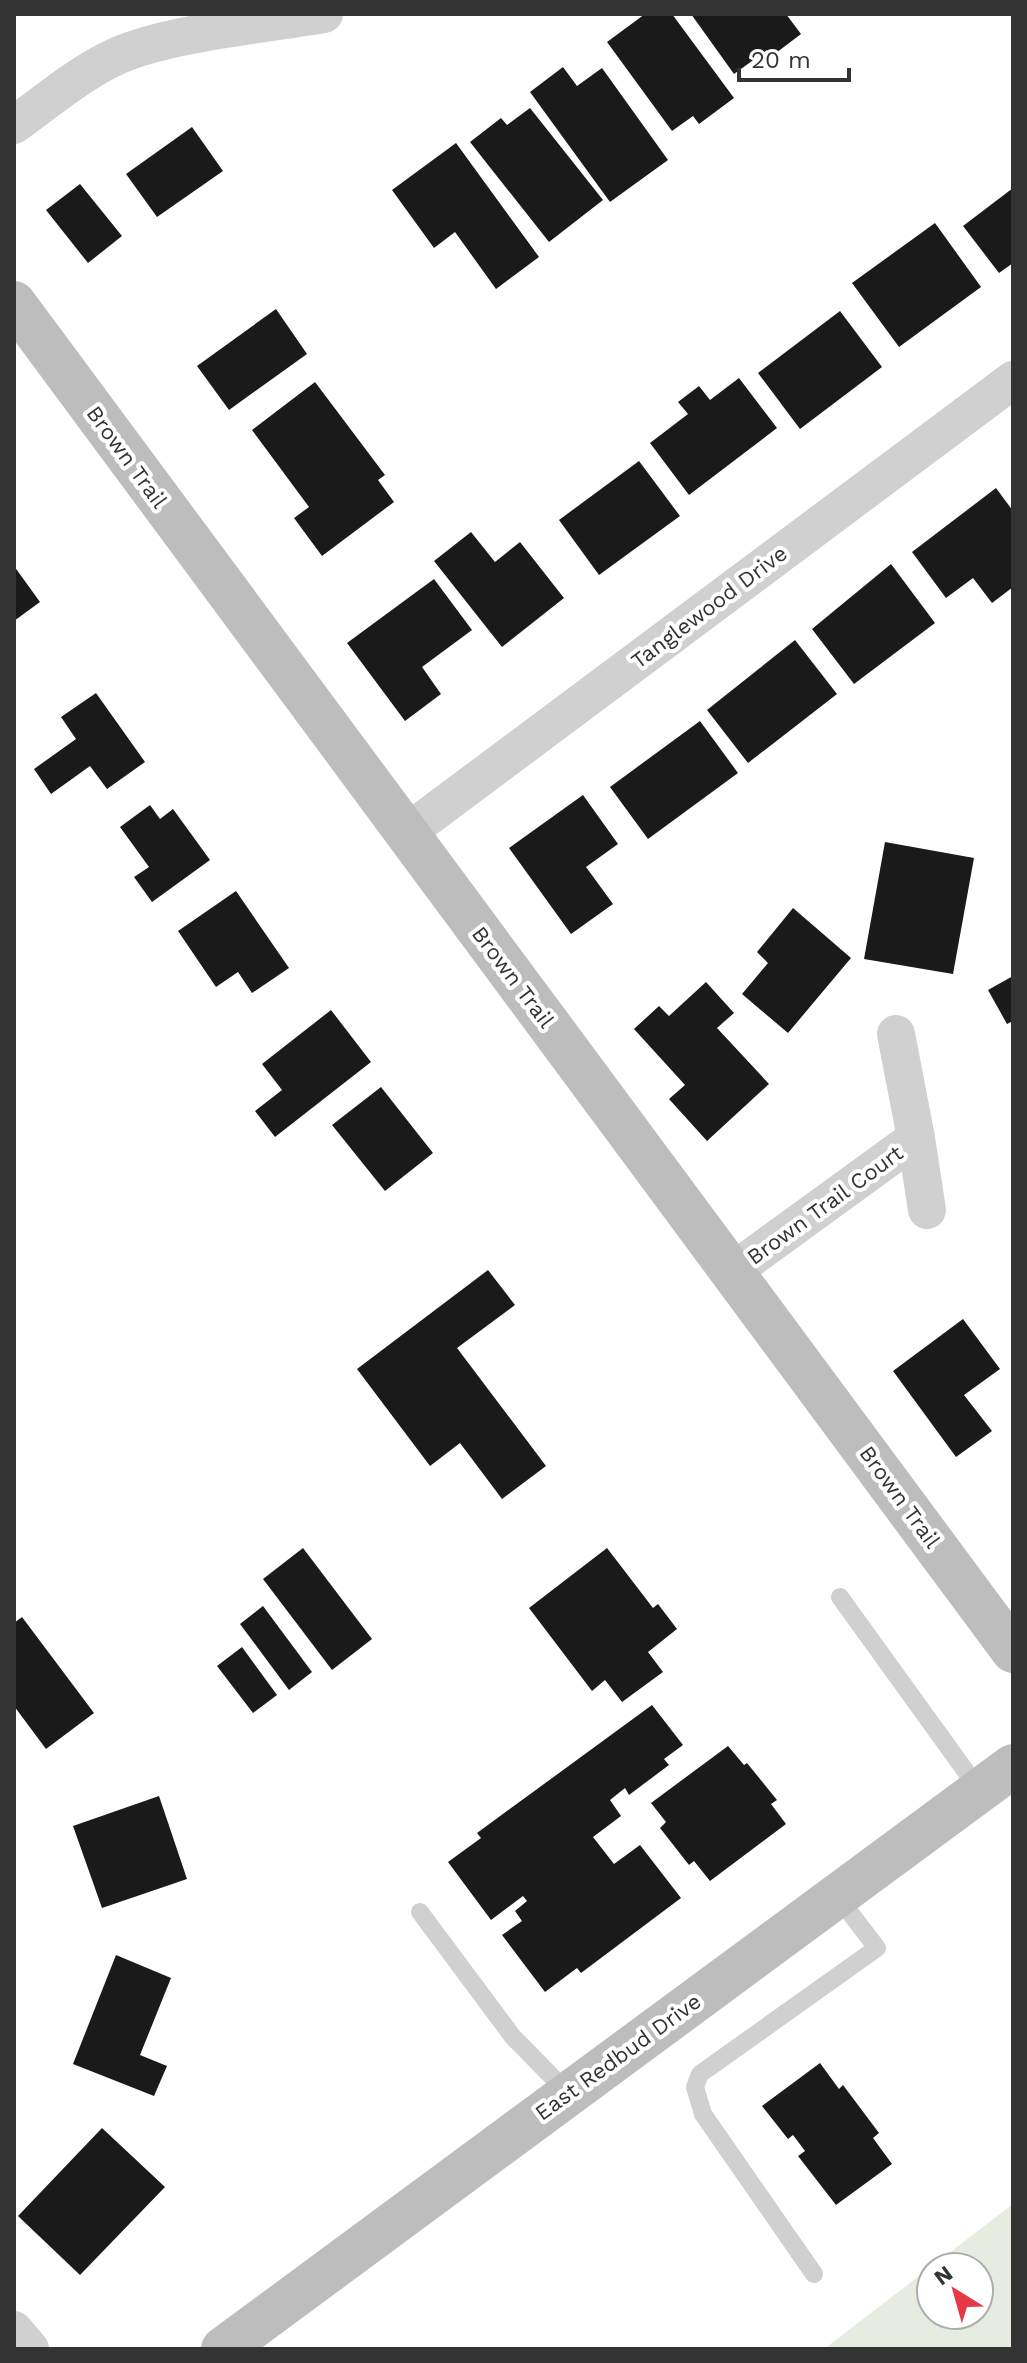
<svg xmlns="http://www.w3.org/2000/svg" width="1027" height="2363" viewBox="0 0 1027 2363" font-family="'Work Sans',sans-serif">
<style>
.green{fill:#e6ecdf;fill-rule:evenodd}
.building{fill:#1a1a1a}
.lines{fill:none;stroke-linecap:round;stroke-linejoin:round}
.lane{stroke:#d0d0d0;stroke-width:18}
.street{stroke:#d0d0d0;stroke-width:38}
.secondary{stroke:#bdbdbd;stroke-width:44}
.labels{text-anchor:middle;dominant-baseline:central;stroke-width:8;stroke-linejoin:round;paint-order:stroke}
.street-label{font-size:22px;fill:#333;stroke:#fff}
</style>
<rect width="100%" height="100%" fill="#fff"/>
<!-- green -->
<path class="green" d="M1013,2204v145h-189zM931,2267h48v48h-48z"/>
<!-- building -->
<g class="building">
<polygon points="645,14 672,14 734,98 699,124 693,116 672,131 607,42"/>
<polygon points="691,14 786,14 801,34 772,56 767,50 734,74"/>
<polygon points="563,67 577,86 602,68 668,160 610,202 530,92"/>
<polygon points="530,108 603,200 549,242 470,142 501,118 507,125"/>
<polygon points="192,127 223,171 157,217 126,174"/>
<polygon points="456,143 539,257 496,289 455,232 434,248 392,190"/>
<polygon points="80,184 122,236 88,263 46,210"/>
<polygon points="1013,188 1013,263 999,273 963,226"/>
<polygon points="935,223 981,287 899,347 852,283"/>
<polygon points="276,309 307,354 229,410 197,366"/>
<polygon points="840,311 882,367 800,429 758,373"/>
<polygon points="739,378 777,428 689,495 650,443 688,414 678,402 699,386 710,400"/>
<polygon points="315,382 385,475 378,480 394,502 322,556 294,518 309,507 252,430"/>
<polygon points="639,461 680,516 599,575 559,520"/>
<polygon points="996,488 1013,511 1013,587 992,603 973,578 946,598 912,552"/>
<polygon points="471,532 495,562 520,542 564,598 502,647 434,561"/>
<polygon points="891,564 935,623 854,684 812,629"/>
<polygon points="14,566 40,602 14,621"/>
<polygon points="434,579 472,630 422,667 441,694 405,721 347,643"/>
<polygon points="795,640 837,694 748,763 707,710"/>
<polygon points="96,693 145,762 107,789 90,766 51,794 34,769 76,739 61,717"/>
<polygon points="700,721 738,773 648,839 610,787"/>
<polygon points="583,795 618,844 586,867 613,904 571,934 509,848"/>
<polygon points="150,805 160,819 173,809 210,860 152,902 134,877 149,867 120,827"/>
<polygon points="885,842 974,858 953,974 864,959"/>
<polygon points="236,891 289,968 252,993 238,972 216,987 178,931"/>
<polygon points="793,908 851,958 788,1033 742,994 768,963 757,952"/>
<polygon points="1013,976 1013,1021 1007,1024 988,990"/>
<polygon points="706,982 734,1013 717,1028 769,1084 707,1141 669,1099 685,1085 634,1029 659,1006 669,1016"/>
<polygon points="331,1010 371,1062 275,1137 255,1111 282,1090 262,1064"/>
<polygon points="381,1087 433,1153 385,1191 332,1125"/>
<polygon points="488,1270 515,1305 457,1348 546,1466 502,1499 460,1443 430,1466 357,1369"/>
<polygon points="963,1319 1000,1369 964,1395 992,1431 956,1457 893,1371"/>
<polygon points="303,1548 372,1639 332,1670 263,1579"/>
<polygon points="607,1548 653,1608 658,1604 677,1629 648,1652 663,1672 622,1702 605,1680 592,1691 529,1608"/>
<polygon points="263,1606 312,1672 289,1690 240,1624"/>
<polygon points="22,1617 94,1713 46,1749 14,1706 14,1623"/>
<polygon points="242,1647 277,1695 253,1713 217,1666"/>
<polygon points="652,1705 683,1745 664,1759 669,1765 629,1795 625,1788 610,1800 621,1816 593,1837 614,1864 640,1845 681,1898 581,1973 577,1968 545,1992 502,1935 522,1921 515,1911 527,1901 523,1896 491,1920 448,1862 481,1838 477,1833"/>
<polygon points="728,1746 744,1765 747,1763 777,1800 771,1804 786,1824 710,1881 694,1861 689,1865 660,1828 666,1822 651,1803"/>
<polygon points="159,1796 187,1879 102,1908 73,1826"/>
<polygon points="116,1955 171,1978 140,2055 167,2066 154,2096 73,2064"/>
<polygon points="820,2063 839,2089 843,2085 879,2133 873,2138 892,2164 836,2205 798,2156 805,2151 793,2135 788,2139 762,2106"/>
<polygon points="102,2128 165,2187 80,2275 18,2216"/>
</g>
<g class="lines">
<!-- lane -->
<g class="lane">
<polyline points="840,1597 980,1791"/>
<polyline points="420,1912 513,2037 568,2093"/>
<polyline points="814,2274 703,2114 695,2087 700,2074 877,1948 838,1897"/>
</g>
<!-- street -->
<g class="street">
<path d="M14,125c33,-24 66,-52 103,-69 52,-23 149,-32 207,-42"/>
<polyline points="405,834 1013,380"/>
<polyline points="916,1138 927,1210"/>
<polyline points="733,1271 916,1138 896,1034"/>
<polyline points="14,2330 30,2349"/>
</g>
<!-- secondary -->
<g class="secondary">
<polyline points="14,303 1013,1651"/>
<polyline points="223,2349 1013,1766"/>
</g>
</g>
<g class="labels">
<!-- street labels -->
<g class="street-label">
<text transform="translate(127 457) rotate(54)">Brown Trail</text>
<text transform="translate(709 607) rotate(-37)">Tanglewood Drive</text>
<text transform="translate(513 977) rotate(53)">Brown Trail</text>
<text transform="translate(825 1205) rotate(-36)">Brown Trail Court</text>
<text transform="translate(900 1497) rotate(54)">Brown Trail</text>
<text transform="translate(618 2057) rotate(-36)">East Redbud Drive</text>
</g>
</g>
<!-- border -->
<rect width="1027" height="2363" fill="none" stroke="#333333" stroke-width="32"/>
<!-- north arrow -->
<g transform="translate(955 2291) rotate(323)"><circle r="38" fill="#ffffff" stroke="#adadad" stroke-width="2"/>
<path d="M0-6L14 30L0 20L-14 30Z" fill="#e63946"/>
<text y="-12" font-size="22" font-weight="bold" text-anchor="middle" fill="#333333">N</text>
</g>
<!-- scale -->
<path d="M739 68v12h110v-12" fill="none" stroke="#333333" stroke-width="4"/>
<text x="751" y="68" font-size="24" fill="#333333" stroke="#ffffff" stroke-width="6" paint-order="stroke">20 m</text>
</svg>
